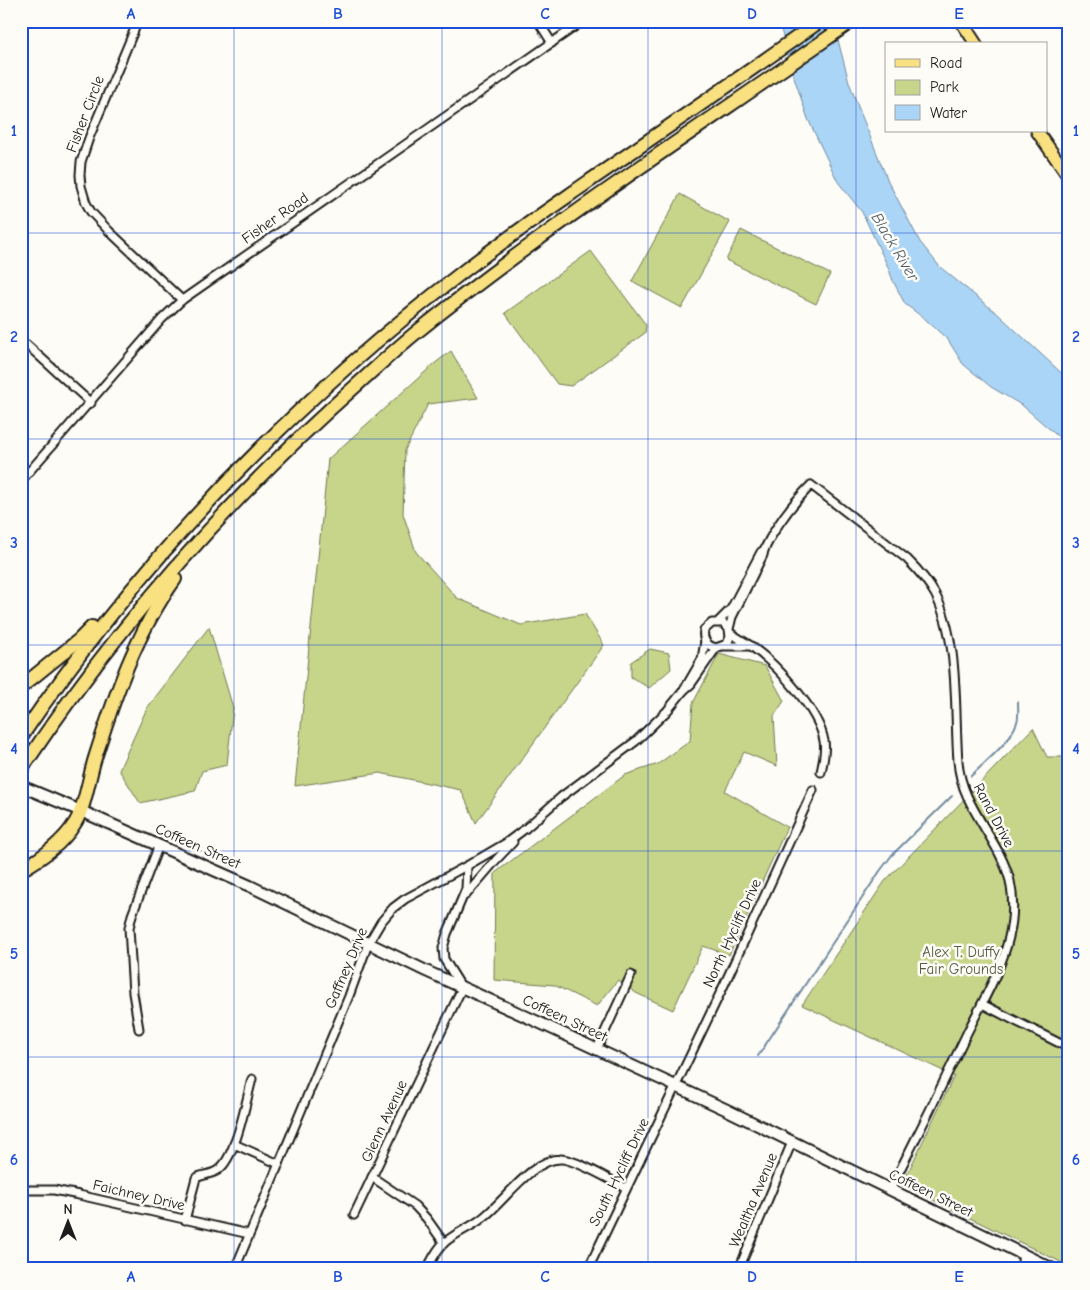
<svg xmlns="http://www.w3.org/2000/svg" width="1090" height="1290" viewBox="0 0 1090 1290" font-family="'Comic Neue',sans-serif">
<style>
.green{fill:#c6d58a;stroke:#717853}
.water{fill:#abd5f6;stroke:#728b9f}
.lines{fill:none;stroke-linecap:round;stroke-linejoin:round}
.stream{stroke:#728b9f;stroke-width:2}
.street-casing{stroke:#1c1c1c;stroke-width:11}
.secondary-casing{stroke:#1c1c1c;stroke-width:14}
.primary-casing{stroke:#1c1c1c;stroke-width:15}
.highway-casing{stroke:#1c1c1c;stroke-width:16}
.street{stroke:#fdfcf7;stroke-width:7}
.secondary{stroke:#fdfcf7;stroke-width:10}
.primary{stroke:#f9e181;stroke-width:11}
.highway{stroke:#f9e181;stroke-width:12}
.grid{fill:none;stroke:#1d4ed8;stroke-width:1;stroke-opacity:0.55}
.labels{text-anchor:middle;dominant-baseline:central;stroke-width:5;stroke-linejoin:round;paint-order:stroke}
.street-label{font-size:15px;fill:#1c1c1c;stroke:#fdfcf7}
.park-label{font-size:15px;fill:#585d42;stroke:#fdfcf7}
.water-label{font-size:16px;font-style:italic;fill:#4e5d68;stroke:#fdfcf7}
.neatline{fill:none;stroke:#1d4ed8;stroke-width:2}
.grid-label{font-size:16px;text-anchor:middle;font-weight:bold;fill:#1d4ed8}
</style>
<rect width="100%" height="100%" fill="#fdfcf7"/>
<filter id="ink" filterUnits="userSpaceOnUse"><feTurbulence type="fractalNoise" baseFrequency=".02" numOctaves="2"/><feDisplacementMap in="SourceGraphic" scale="10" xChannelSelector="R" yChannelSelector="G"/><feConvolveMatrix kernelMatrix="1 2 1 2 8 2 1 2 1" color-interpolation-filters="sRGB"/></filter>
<g filter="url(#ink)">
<!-- green -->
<g class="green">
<polygon points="680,194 730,222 682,308 632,281"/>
<polygon points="741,230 830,274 816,304 726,260"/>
<polygon points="591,251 646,325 645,333 571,386 557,384 505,313"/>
<polygon points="451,351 478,398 428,404 405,450 403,514 416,552 457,598 521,625 585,614 604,645 476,823 461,790 380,773 295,786 328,459 434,364"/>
<polygon points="209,627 233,708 227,765 202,771 195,791 140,803 119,770 147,708"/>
<polygon points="650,649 669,653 671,669 649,688 631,677 631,662"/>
<polygon points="719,654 765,666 784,701 774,716 777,766 744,752 725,791 787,827 729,955 703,946 673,1010 636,993 618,980 597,1006 554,985 494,980 495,873 625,775 658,764 690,741 693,703"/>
<polygon points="1033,728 1047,757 1069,757 1069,1266 902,1185 954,1076 802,1005 885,881"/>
</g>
<!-- water -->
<polygon class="water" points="779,21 833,21 849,82 859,109 888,181 920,242 940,267 999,315 1069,380 1069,446 1023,406 991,387 963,364 948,340 925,319 905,304 893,281 888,267 862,212 838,182 808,119 790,65"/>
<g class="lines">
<!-- stream -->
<g class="stream">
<path d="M971,776c16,-16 39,-33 46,-54 2,-6 1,-14 1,-20"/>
<polyline points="758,1056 880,871 892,855 952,796"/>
</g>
<defs>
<g id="street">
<polyline points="138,21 89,138 81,162 80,175 81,186 86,203 91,212 109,231 182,300"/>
<polyline points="538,21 552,43"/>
<polyline points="21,342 27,345 91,403"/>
<polyline points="21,481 162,319 182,300 583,21"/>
<path d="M764,550c12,-25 27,-45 47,-65l96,74c11,11 21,22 28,35 25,48 19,115 23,167 3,46 41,77 52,120 4,18 3,39 -1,56 -7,31 -27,66 -41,94 -25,53 -51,106 -78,159"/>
<path d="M718,622l13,-13 30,-57 3,-2 -1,5 -31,62 -3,12 1,8 -3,7 -11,4c-9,-2 -14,-8 -12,-18l8,-7h11l6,6"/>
<polyline points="705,641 702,659 684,690 691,684 716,648"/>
<polyline points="724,646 751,646 730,633"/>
<path d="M751,646c25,18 68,64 73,95 2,10 -1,21 -3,31"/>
<polyline points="466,895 496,860 513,842"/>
<polyline points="982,1004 1069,1048"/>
<polyline points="139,1029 133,993 129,928 132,915 159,845"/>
<polyline points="597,1049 631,975"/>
<polyline points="234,1144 279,1164"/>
<polyline points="372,1177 415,1206 427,1219 444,1243"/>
<polyline points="21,1190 54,1190 79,1195 249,1234"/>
<polyline points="354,1215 462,988 444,959 443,948 447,934 466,889 467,866"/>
<path d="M185,1220l11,-42c7,-4 15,-3 22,-8 18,-12 28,-69 34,-91"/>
<polyline points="235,1269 349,996 368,944 381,922 393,908 405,899 470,864 506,843 526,828 561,797 636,741 667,711 684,690"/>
<path d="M427,1269c5,-9 9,-19 17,-26 12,-11 29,-16 41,-27 20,-16 48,-57 75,-57 14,-1 52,22 66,29"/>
<polyline points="588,1269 725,983 813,790"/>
<polyline points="739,1269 792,1142"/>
</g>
<g id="secondary">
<polyline points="21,786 81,811 250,886 426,971 538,1022 725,1109 1053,1269"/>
<polyline points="1023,1269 1024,1255"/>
</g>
<g id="primary">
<polyline points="961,21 976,44"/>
<polyline points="1037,131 1069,177"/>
</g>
<g id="highway">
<polyline points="21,687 79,640 92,627"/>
<path d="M21,737c120,-177 270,-333 439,-463 41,-32 85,-62 128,-92 77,-53 155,-106 232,-161"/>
<path d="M21,770c97,-146 207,-271 338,-387 20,-18 39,-36 59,-52 139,-112 289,-208 434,-310"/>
<path d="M21,870c21,-12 41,-26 54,-47 10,-15 14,-46 20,-65 20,-63 41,-125 80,-179"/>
</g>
</defs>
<!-- street casing -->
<use href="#street" class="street-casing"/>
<!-- secondary casing -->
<use href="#secondary" class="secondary-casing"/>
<!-- primary casing -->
<use href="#primary" class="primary-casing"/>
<!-- highway casing -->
<use href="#highway" class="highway-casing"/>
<!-- street -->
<use href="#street" class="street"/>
<!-- secondary -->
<use href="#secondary" class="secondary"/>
<!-- primary -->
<use href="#primary" class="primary"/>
<!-- highway -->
<use href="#highway" class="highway"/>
</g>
</g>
<!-- grid -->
<path class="grid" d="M234,21v1248M442,21v1248M648,21v1248M856,21v1248M21,233h1048M21,439h1048M21,645h1048M21,851h1048M21,1057h1048"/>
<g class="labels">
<!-- street labels -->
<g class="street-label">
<text transform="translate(85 114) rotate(-69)">Fisher Circle</text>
<text transform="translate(275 218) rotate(-35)">Fisher Road</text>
<text transform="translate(994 815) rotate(62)">Rand Drive</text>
<text transform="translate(198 846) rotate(24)">Coffeen Street</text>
<text transform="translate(732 933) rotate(-65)">North Hycliff Drive</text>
<text transform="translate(346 968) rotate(-67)">Gaffney Drive</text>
<text transform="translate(565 1018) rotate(25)">Coffeen Street</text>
<text transform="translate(384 1121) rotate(-65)">Glenn Avenue</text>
<text transform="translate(619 1172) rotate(-64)">South Hycliff Drive</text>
<text transform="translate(931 1193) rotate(26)">Coffeen Street</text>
<text transform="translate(139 1195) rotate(13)">Faichney Drive</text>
<text transform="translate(753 1200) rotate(-67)">Wealtha Avenue</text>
</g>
<!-- park labels -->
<g class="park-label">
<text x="961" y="952">Alex T. Duffy<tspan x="961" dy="17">Fair Grounds</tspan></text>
</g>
<!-- water labels -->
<g class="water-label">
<text transform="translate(895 247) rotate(59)">Black River</text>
</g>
</g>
<!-- margin -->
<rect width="1090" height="1290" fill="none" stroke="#fdfcf7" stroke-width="55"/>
<!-- legend -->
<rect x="885" y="42" width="162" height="90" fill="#fdfcf7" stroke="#a3a29f"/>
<rect x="895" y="59" width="25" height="8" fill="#f9e181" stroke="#a3a29f"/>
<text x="930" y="68" font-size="15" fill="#1c1c1c">Road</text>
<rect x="895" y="80" width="25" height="15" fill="#c6d58a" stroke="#a3a29f"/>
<text x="930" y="92" font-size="15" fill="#1c1c1c">Park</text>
<rect x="895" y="105" width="25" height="15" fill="#abd5f6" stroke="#a3a29f"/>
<text x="930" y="118" font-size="15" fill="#1c1c1c">Water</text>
<!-- north arrow -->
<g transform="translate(68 1222)" stroke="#fdfcf7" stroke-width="4" paint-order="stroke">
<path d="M0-4L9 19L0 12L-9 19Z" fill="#1c1c1c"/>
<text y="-8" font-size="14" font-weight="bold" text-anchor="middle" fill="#1c1c1c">N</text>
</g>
<rect x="28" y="28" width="1034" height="1234" class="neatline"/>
<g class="grid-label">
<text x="131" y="19">A</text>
<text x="338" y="19">B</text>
<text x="545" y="19">C</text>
<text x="752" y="19">D</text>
<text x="959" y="19">E</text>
<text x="14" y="136">1</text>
<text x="1076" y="136">1</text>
<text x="14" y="342">2</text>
<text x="1076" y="342">2</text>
<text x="14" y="548">3</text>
<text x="1076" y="548">3</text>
<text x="14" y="754">4</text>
<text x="1076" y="754">4</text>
<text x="14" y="959">5</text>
<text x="1076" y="959">5</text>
<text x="14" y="1165">6</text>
<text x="1076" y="1165">6</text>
<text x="131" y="1282">A</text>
<text x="338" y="1282">B</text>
<text x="545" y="1282">C</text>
<text x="752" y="1282">D</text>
<text x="959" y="1282">E</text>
</g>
</svg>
